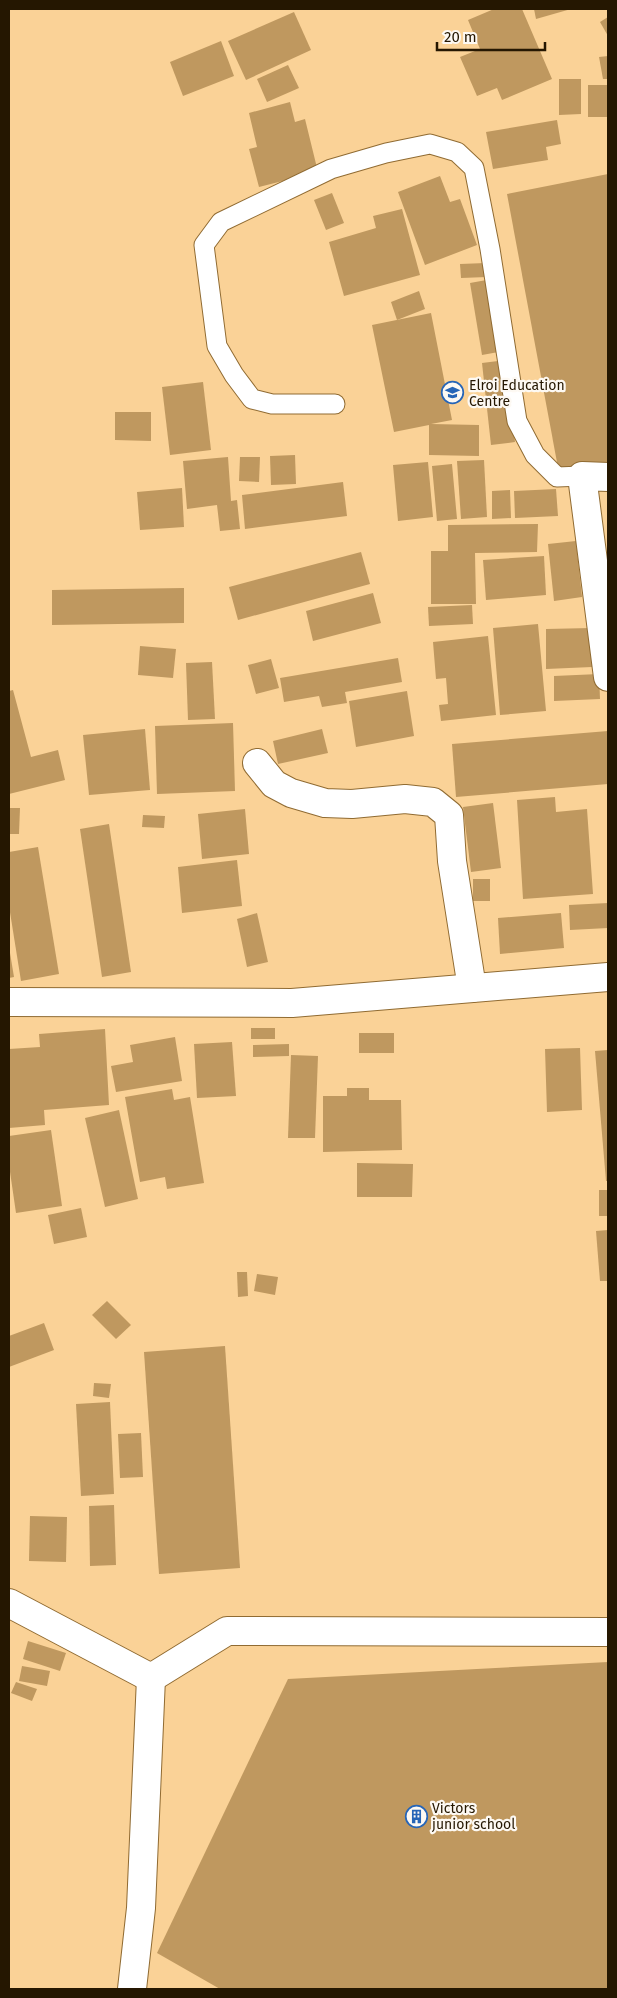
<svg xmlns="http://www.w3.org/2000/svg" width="617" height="1998" viewBox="0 0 617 1998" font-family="'Fira Sans',sans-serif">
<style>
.building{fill:#bf985f}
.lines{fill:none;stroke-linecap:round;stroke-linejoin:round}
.service-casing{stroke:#906b32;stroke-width:21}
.minor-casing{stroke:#906b32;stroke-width:30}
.service{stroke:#fff;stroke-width:19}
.minor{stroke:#fff;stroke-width:28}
.labels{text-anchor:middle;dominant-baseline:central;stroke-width:4.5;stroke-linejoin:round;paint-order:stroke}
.poi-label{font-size:14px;fill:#251701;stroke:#fdf9f3;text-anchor:start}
</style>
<rect width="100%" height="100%" fill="#fad297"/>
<!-- building -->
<g class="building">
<polygon points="494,9 522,9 552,79 502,100 497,88 477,96 460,57 480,49 468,20"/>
<polygon points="534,9 571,9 536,19"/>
<polygon points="294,12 311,50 246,80 228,41"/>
<polygon points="608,17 608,36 600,22"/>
<polygon points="221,41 234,76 183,96 170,62"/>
<polygon points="608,56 608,79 603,79 599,57"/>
<polygon points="288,65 299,88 267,102 257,79"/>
<polygon points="559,79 581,79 581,114 559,115"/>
<rect x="588" y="85" width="20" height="32"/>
<polygon points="290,102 295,122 305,119 318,172 259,187 249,149 257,147 249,113"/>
<polygon points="557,120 561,144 546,147 548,160 493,169 486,132"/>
<polygon points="608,174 608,464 559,473 507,194"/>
<polygon points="440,176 450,202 460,199 477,245 425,265 398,192"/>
<polygon points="332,193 344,223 326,230 314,200"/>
<polygon points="402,209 420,275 344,296 329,242 376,228 373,216"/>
<polygon points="486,263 487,277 461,278 460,264"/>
<polygon points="492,279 504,351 482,355 470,283"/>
<polygon points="419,291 425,309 397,320 391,302"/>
<polygon points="431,313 452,420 431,424 479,425 479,456 429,455 429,425 394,432 372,325"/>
<polygon points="506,360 515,442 491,445 482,363"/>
<polygon points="203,382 211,450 170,455 162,387"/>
<polygon points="115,412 151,412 151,441 115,440"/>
<polygon points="295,455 296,484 271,485 270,456"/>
<polygon points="228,457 231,501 237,500 240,529 220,531 217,505 187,509 183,461"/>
<polygon points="240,457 260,457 259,482 239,481"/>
<polygon points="484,460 487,517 461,519 457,461"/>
<polygon points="428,462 433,517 398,521 393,465"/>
<polygon points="452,464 457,519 437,521 432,466"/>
<polygon points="343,482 347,516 245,529 242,495"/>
<polygon points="182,488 184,527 140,530 137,492"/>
<polygon points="556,489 558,516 515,518 514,491"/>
<polygon points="510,490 511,518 492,519 492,491"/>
<polygon points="538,524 537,552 475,553 476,604 431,604 431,551 448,551 448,525"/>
<polygon points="576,541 582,597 554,601 548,544"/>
<polygon points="361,552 370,584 238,620 229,587"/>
<polygon points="544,556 546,595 486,600 483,560"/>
<polygon points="184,588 184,623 52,625 52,590"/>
<polygon points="373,593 381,623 313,641 306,611"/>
<polygon points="472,605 473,624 429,626 428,607"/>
<polygon points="538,624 546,711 500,715 493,628"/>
<polygon points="591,628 592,667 546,669 546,629"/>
<polygon points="488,636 496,715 441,721 439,705 448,704 446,678 436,679 433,642"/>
<polygon points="140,646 176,649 173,678 138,675"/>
<polygon points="398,658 402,682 345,692 347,703 322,707 319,696 284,702 280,678"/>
<polygon points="271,659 279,688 256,694 248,665"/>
<polygon points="212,662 215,719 188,720 186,663"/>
<polygon points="599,674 600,699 554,701 554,676"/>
<polygon points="13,690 31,757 58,750 65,780 9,794 9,691"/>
<polygon points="407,691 414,736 356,747 349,701"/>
<polygon points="233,723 235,791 157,794 155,726"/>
<polygon points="145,729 150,790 89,795 83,735"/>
<polygon points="322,729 328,753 278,764 273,741"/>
<polygon points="608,731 608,784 456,797 452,744"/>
<polygon points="555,797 556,812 587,809 593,894 523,899 517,800"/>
<polygon points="493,803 501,868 471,872 463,807"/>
<polygon points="9,808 20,808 19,834 9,834"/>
<polygon points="245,809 249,854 202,859 198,814"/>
<polygon points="143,815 165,816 164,828 142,827"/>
<polygon points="109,824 131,972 102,977 80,829"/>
<polygon points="38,847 59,974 21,981 9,906 9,852"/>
<polygon points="237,860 242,906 182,913 178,867"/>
<rect x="473" y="879" width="17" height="22"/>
<polygon points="608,903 608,928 570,930 569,905"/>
<polygon points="257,913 268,962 247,967 237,919"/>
<polygon points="561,913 564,948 500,954 498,918"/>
<polygon points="9,947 14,977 9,978"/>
<rect x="251" y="1028" width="24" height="11"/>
<polygon points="105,1029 109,1105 44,1110 45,1125 9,1128 9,1049 40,1047 39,1034"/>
<rect x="359" y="1033" width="35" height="20"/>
<polygon points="175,1037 182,1081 116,1092 111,1066 133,1062 130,1045"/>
<polygon points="232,1042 236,1096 197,1098 194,1044"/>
<polygon points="289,1044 289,1056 253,1057 253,1045"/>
<polygon points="580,1048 582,1110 547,1112 545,1049"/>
<polygon points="608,1050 608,1181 606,1181 595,1051"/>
<polygon points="291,1055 318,1056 315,1138 288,1138"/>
<polygon points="347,1088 369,1088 369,1100 401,1100 402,1150 323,1152 323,1096 347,1096"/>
<polygon points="172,1089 174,1100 190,1097 204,1183 167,1189 165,1177 140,1182 125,1097"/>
<polygon points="119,1110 138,1199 105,1207 85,1118"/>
<polygon points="51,1130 62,1206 16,1213 9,1165 9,1136"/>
<polygon points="357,1163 413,1164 412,1197 357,1197"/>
<rect x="599" y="1190" width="9" height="26"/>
<polygon points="81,1208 87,1237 54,1244 48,1215"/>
<polygon points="608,1230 608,1281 600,1281 596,1231"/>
<polygon points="237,1272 247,1272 248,1296 238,1297"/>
<polygon points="257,1274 278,1277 275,1295 254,1291"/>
<polygon points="107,1301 131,1325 116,1339 92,1315"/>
<polygon points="44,1323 54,1350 9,1367 9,1336"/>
<polygon points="225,1346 240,1568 159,1574 144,1352"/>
<polygon points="94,1383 111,1384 109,1398 93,1396"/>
<polygon points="110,1402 114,1494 81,1496 76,1404"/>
<polygon points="141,1433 143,1477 120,1478 118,1434"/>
<polygon points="114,1505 116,1565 90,1566 89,1506"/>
<polygon points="30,1516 67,1517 66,1562 29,1561"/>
<polygon points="28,1641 66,1653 60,1671 23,1659"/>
<polygon points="608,1662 608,1989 220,1989 157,1953 288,1679"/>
<polygon points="22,1666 50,1671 47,1686 19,1681"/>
<polygon points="16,1682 37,1689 32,1701 11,1693"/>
</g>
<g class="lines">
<defs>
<polyline id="service" points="335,404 272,404 252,399 234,375 217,346 204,245 221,222 331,169 386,153 430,144 457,152 474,168 490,249 517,421 535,455 557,477 582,476"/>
<g id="minor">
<polyline points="608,477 582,476 608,677"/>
<polyline points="257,763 274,784 291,793 325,803 352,804 405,799 433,802 449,815 452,861 472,988"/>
<polyline points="9,1002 292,1003 608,977"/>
<polyline points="9,1603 151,1678 227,1631 608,1632"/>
<polyline points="132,1989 141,1908 151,1678"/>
</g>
</defs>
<!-- service casing -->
<use href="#service" class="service-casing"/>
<!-- minor casing -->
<use href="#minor" class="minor-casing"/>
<!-- service -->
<use href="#service" class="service"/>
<!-- minor -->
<use href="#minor" class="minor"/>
</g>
<!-- icons -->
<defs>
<symbol id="school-ring" viewBox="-11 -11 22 22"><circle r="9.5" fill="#fdf9f3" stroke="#2665b7" stroke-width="1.5"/><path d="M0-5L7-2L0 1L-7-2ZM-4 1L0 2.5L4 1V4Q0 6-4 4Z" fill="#2665b7"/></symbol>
<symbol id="building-ring" viewBox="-11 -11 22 22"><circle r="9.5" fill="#fdf9f3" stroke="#2665b7" stroke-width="1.5"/><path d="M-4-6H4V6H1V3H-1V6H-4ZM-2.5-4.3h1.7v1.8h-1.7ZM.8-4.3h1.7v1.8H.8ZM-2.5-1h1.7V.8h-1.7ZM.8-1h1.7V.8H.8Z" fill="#2665b7"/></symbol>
</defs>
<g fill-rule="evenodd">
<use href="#school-ring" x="440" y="380" width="25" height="25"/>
<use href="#building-ring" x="404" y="1804" width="25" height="25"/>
</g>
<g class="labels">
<!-- poi labels -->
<g class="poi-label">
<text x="469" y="385">Elroi Education<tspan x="469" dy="16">Centre</tspan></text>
<text x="432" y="1808">Victors<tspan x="432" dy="16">junior school</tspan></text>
</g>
</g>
<!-- border -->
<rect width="617" height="1998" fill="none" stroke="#251701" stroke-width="20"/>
<!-- scale -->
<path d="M437 42v8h108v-8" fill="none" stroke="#251701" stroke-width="2.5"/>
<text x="444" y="42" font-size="15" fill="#251701" stroke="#fdf9f3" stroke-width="4" paint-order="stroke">20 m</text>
</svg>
